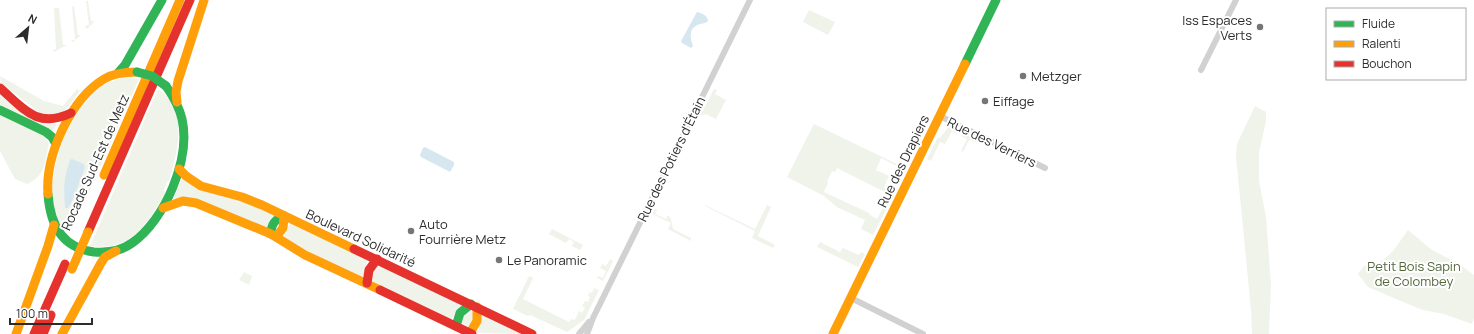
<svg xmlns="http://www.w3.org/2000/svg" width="1474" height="334" viewBox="0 0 1474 334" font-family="Manrope,sans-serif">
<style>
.green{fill:#f0f3ea}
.water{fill:#d6e7f0}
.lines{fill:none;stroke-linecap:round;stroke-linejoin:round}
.street{stroke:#d1d1d1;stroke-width:6}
.fast{stroke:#30b455;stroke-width:9}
.slow{stroke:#ff9f0a;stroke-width:9}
.jam{stroke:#e5322d;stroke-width:9}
.fast-bridge{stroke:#30b455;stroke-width:9}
.slow-bridge{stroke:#ff9f0a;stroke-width:9}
.poi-dot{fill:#767676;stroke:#fff;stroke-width:1.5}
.labels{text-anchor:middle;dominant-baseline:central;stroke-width:4;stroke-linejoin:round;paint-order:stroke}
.poi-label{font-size:13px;fill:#2c2c2c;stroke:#fff;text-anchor:start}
.street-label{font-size:13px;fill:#2c2c2c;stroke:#fff}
.park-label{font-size:13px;fill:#51673a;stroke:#fff}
</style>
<rect width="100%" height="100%" fill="#fff"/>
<!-- green -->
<g class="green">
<polygon points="86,1 88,1 91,21 95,21 87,29 85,26 89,25"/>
<polygon points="74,6 78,35 81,35 73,42 71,40 75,40 72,7"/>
<polygon points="54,8 59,8 63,45 67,45 54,52 53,50 56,49"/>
<polygon points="809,10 835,22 828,35 803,22"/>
<path d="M0,76l44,25 19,5 14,-17 3,2c-11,15 -19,30 -40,22l-39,-30z"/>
<path d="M126,77l13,2 -35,80 -34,75c-4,-4 -9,-9 -12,-14 -2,-4 -3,-10 -4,-15 -6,-40 13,-87 42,-114 8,-8 20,-11 30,-14z"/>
<path d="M158,89c31,20 20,62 11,92l-2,1 -3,8 1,3c-18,32 -35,59 -75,53z"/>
<polygon points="714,89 717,90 715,94 726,100 716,119 706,114 700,116"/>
<polygon points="0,92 36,121 57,124 52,132 0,107"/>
<polygon points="1255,106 1266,112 1266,121 1259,152 1259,181 1266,217 1271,285 1269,334 1252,334 1251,310 1236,156 1237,144"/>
<path d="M0,115l43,20 6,8c-4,18 -3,33 -22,41l-12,-5 -15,-28z"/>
<polygon points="814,124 907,169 904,174 902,172 903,169 881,158 876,170 889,176 884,188 894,193 891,199 888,198 889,194 837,168 835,172 832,171 827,182 828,183 824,192 869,213 870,215 877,219 885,204 889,204 873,235 861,229 865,220 837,207 824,196 787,177"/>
<polygon points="950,125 959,130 957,134 952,131 945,144 940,142 931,161 927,159 938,137 940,138"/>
<polygon points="963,132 978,139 977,143 969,140 963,152 961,151 967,139 961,136"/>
<polygon points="182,179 238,199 276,216 266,230 176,200 174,197"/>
<polygon points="705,205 755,229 767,205 771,207 758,236 775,245 773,248 752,238 755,231 705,206"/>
<polygon points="655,209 657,210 655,214 666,219 668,215 671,219 673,229 691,238 691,241 668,229 671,223 652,214"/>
<polygon points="290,222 368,259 364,274 361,278 299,248 282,238 287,232"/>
<polygon points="552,229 583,245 580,250 572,246 574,242 569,239 566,243 549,234"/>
<path d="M1408,230l24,20 27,14 15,11v44l-2,5 -28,-10 -21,-4 -20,-8 -35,-15 -10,-13 6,-8c24,-2 31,-18 44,-36z"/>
<polygon points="820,242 840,252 843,248 859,255 861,252 865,254 858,267 817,247"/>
<polygon points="610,259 613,261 603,281 597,278 598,276 603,278 606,271 600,268 602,264 606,266"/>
<polygon points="377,266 384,267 462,303 461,307 456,311 451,321 374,284 370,276"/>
<polygon points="244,272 252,276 249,285 239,280"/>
<polygon points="529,276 533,278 523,299 569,322 571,319 575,320 579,311 582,313 585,308 582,306 585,301 588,302 590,297 588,296 590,292 592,293 594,288 599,290 584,320 567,332 530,315 528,316 513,309"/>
<path d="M471,310c5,5 2,11 -1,16h-3l-6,-4c1,-6 5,-10 10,-12z"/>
<polygon points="481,313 525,334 477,333 481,322"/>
</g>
<!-- water -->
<g class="water">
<path d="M697,12c5,1 11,4 11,9 -3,3 -5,2 -8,3 -12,4 -10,13 -7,22l-2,2 -9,-5 -1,-2z"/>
<polygon points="425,147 454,162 454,165 450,172 421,157 420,155 423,148"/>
<path d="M72,159l12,5 1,4 -13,33 -4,7h-3c-1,-22 -2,-27 5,-48z"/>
</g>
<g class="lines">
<!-- street -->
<g class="street">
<polyline points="1201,70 1236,0"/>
<polyline points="940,116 1045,168"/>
<polyline points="851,298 923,334"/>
<polyline points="579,334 589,322"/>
<polyline points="587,334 593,318 750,0"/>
</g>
<!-- fast -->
<g class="fast">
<polyline points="965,64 996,0"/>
<polyline points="118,73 125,65 162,0"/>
<polyline points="0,110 46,132 52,137 56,144"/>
<path d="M48,194c2,30 14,54 46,58 13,1 27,-1 38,-9 33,-23 59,-84 50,-124 -3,-13 -9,-23 -16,-33"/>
<path d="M271,234c0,-10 4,-15 13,-18"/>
<polyline points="456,326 460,313 471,304"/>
</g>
<!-- slow -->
<g class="slow">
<polyline points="177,102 176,92 178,81 204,0"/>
<polyline points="179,169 186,176 201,186 242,197 262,205 354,249"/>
<polyline points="104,175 180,0"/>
<path d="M48,194c-3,-39 23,-95 56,-115 10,-6 22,-7 33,-7"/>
<polyline points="163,208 183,201 196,203 271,234 305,255 380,290"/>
<polyline points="276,237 283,228 284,216"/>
<polyline points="470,333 477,321 477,307"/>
<polyline points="16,334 48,246 54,225"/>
<polyline points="62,334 101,263 105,257 116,251"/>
<polyline points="833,334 965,64"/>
</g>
<!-- jam -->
<g class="jam">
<path d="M0,88c24,21 37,41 71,25"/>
<polyline points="88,232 190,0"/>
<polyline points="354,249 532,334"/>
<polyline points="367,283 369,270 377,259"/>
<polyline points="380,290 472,334"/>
<polyline points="34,334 65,264"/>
<polyline points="43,334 51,315"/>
</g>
<!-- fast-bridge -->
<polyline class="fast-bridge" points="137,72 152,76 166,86"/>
<!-- slow-bridge -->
<polyline class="slow-bridge" points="72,269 88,232"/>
</g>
<!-- markers -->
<g class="poi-dot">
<circle cx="1260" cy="27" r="4"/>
<circle cx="1023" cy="76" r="4"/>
<circle cx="985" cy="101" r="4"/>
<circle cx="411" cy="231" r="4"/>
<circle cx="499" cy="260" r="4"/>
</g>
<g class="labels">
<!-- poi labels -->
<g class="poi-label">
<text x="1252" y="20" text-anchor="end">Iss Espaces<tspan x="1252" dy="15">Verts</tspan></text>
<text x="1031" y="76">Metzger</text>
<text x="993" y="101">Eiffage</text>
<text x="419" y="224">Auto<tspan x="419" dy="15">Fourrière Metz</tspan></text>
<text x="507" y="260">Le Panoramic</text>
</g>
<!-- street labels -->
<g class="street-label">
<text transform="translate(992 142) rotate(26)">Rue des Verriers</text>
<text transform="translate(671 159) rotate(-64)">Rue des Potiers d'Étain</text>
<text transform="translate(903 161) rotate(-64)">Rue des Drapiers</text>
<text transform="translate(95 162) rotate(-66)">Rocade Sud-Est de Metz</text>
<text transform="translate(361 238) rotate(25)">Boulevard Solidarité</text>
</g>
<!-- park labels -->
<g class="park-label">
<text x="1414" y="266">Petit Bois Sapin<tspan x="1414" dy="15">de Colombey</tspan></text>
</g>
</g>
<!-- legend -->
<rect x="1326" y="8" width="140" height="72" fill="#ffffff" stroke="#ababab"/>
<rect x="1334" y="21" width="20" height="6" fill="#30b455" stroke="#ababab"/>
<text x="1362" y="28" font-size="12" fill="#2c2c2c">Fluide</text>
<rect x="1334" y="41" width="20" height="6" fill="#ff9f0a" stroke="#ababab"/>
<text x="1362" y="48" font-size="12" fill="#2c2c2c">Ralenti</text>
<rect x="1334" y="61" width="20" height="6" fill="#e5322d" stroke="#ababab"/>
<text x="1362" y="68" font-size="12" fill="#2c2c2c">Bouchon</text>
<!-- north arrow -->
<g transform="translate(28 28) rotate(28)" stroke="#ffffff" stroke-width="3" paint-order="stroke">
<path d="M0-3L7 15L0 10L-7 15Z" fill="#2c2c2c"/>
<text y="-6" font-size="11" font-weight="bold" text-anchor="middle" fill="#2c2c2c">N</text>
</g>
<!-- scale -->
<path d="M10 318v6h82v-6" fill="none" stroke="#2c2c2c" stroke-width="2"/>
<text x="16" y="318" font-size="12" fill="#2c2c2c" stroke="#ffffff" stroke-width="3" paint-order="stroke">100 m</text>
</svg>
